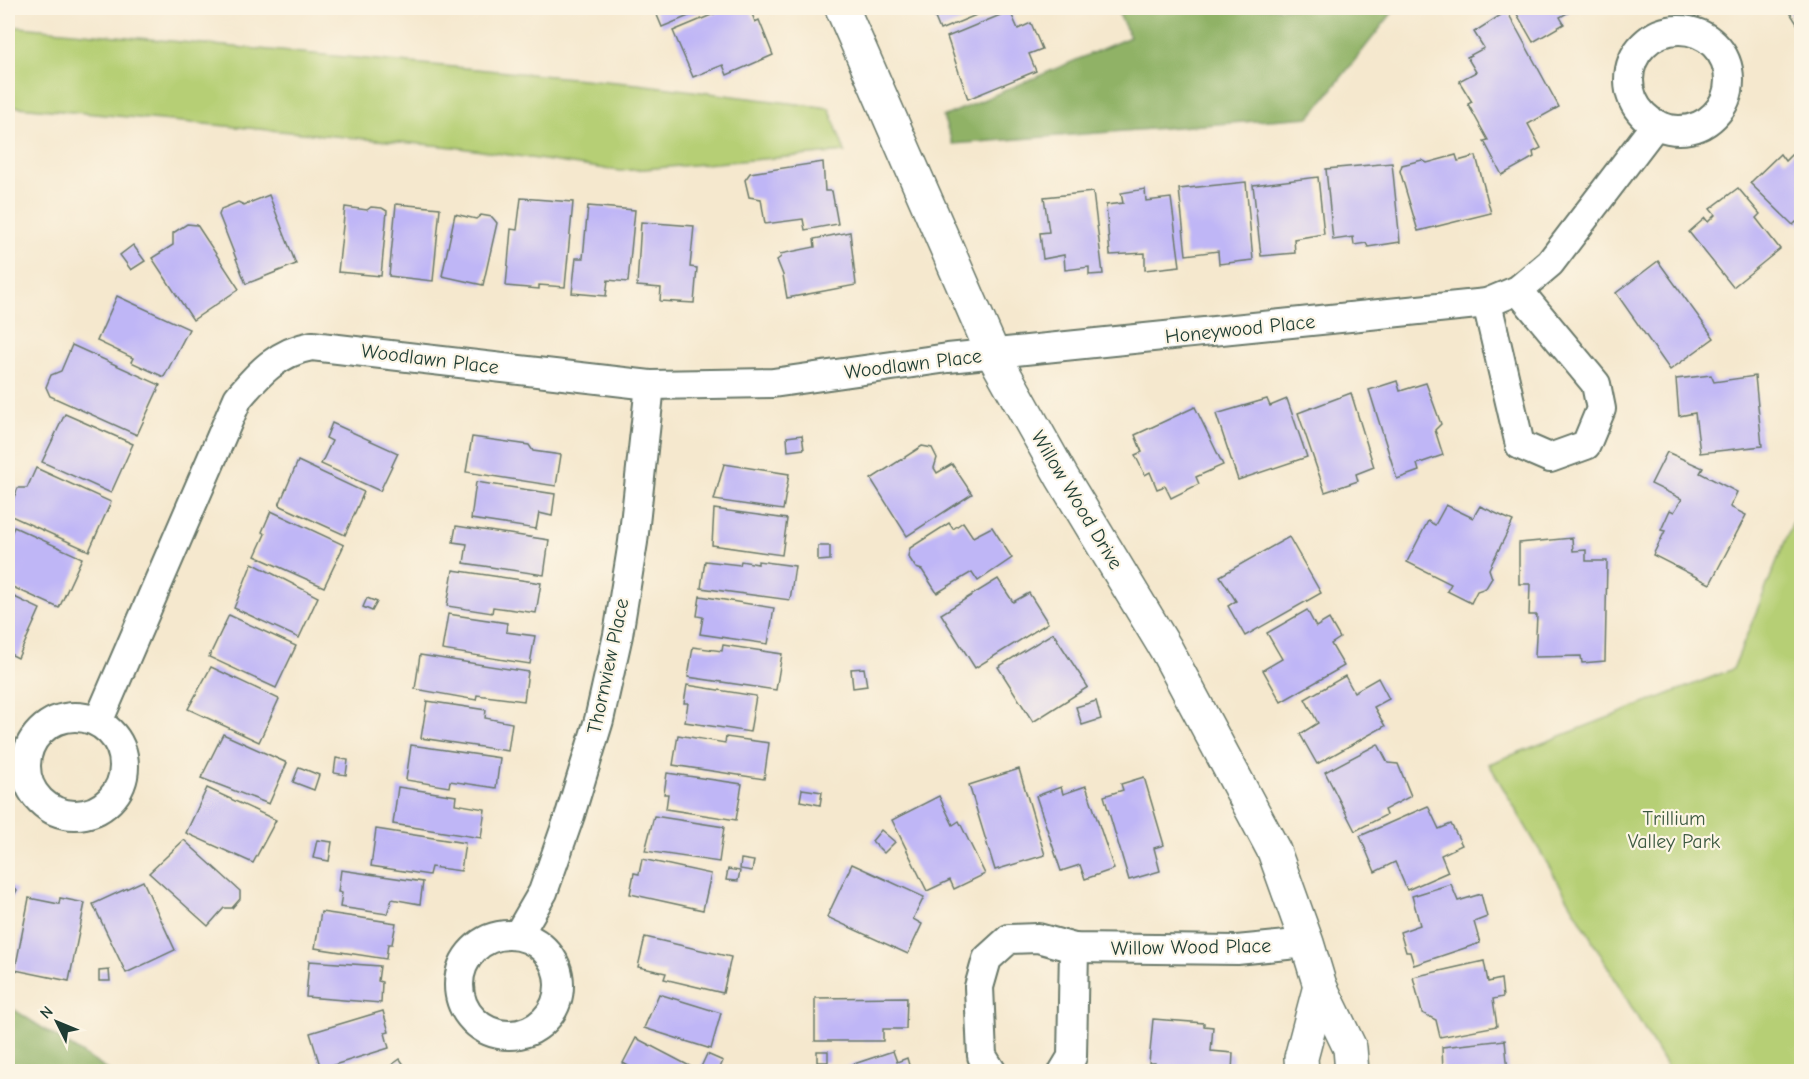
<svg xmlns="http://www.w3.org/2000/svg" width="1809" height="1079" viewBox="0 0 1809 1079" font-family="'Comic Neue',sans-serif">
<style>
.green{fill:#b6cf74;stroke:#6a8654;stroke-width:1.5}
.forest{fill:#90b266;stroke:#58784d;stroke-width:1.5}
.building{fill:#bfb6f6}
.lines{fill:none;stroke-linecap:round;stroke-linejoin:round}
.minor-casing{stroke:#6a796a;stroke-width:32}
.tertiary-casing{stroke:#6a796a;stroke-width:36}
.minor{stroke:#fff;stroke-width:28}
.tertiary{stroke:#fff;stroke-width:33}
.labels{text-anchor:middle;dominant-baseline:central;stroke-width:4.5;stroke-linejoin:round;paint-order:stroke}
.street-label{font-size:20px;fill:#1f3d34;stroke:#fcf5e5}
.park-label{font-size:20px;fill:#3d5a41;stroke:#fcf5e5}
</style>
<rect width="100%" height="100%" fill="#fcf5e5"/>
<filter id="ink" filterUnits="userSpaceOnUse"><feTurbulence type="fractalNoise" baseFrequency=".0167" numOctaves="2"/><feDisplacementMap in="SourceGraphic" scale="12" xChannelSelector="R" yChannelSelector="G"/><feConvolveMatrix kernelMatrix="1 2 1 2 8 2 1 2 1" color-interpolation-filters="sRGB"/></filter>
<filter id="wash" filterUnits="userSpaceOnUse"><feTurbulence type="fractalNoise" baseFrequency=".008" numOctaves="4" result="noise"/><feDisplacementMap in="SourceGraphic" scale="24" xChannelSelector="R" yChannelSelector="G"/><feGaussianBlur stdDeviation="1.35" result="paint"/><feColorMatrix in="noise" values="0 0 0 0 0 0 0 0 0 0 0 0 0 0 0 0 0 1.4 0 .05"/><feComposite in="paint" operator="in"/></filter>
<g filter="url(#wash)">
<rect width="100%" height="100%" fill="#f5e8ce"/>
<!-- green -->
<g class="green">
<polygon points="8,26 637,84 829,108 845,152 620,171 454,147 8,106"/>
<polygon points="1801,502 1801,1071 1669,1071 1489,764 1733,669"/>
</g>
<!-- forest -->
<g class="forest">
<polygon points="1116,8 1396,8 1310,117 953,144 943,117 1130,37"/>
<polygon points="8,1007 10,1007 109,1071 8,1071"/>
</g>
<g id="blocks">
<!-- building -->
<g class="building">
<polygon points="654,8 708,8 662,27"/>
<polygon points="728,8 750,8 755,22 759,20 773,55 727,75 723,65 693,77 673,31"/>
<polygon points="931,8 993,8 940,30"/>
<polygon points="1518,8 1576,8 1560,17 1564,24 1533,42 1517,14 1521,12"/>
<polygon points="1794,8 1802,8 1802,25 1799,27 1789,11"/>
<polygon points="1010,11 1018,29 1031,23 1042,49 1029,54 1036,71 968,99 947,37"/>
<polygon points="1507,11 1559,107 1528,124 1541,148 1533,152 1534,157 1502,175 1484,141 1488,140 1468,104 1472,102 1459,81 1476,72 1467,57 1484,48 1474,32"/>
<polygon points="1802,144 1802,227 1796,222 1793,225 1750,183 1780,154 1785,161"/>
<polygon points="1456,155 1458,161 1476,156 1491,213 1418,231 1400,171 1402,165 1422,160 1427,163"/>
<polygon points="823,162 825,191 832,191 838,224 805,230 803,219 765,224 761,199 749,197 745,180 750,173"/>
<polygon points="1392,163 1400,242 1368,247 1366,243 1354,245 1353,237 1333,240 1326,169"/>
<polygon points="1318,177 1324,234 1294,239 1295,253 1261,256 1253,185"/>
<polygon points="1246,182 1253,260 1219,264 1218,251 1186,255 1179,189"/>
<polygon points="1738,188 1760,214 1756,218 1780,249 1733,287 1689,232 1705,218 1708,222 1715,215 1710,209"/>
<polygon points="1145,189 1146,201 1171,198 1180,266 1145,270 1145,253 1110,255 1106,205 1123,203 1121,193"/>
<polygon points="1093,192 1103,274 1089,275 1089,267 1065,270 1064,255 1043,259 1040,233 1049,232 1044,197"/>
<polygon points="269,195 296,264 246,284 219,215 221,209 238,202 244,205"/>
<polygon points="521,198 573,202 565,287 539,285 539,289 506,286 511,229 517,230"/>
<polygon points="396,204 440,208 433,281 389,276"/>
<polygon points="588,206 635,210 628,282 608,280 606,296 572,293 576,258 583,258"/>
<polygon points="345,207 367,210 371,207 382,208 387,211 381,276 338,272"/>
<polygon points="455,214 476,219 481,215 492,217 497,223 483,285 442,276"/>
<polygon points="641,222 694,226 690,267 697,268 694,303 660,301 661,288 637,286"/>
<polygon points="187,224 197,225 239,289 193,320 152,258 173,245 173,233"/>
<polygon points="850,232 856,285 787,298 783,275 777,260 781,257 780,254 815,247 814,239"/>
<polygon points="133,245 145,261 131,270 120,255"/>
<polygon points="1658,261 1714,338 1670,370 1616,293"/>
<polygon points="117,296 189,329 164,377 131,362 133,358 97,341"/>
<polygon points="72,345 160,385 137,435 50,396 46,387 51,375 61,371"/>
<polygon points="1711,375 1714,382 1755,376 1762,446 1700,453 1695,413 1679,416 1676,379"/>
<polygon points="1397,381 1400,391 1426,383 1441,424 1435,430 1443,455 1417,464 1419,471 1397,479 1369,390"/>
<polygon points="1351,393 1374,467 1356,474 1358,481 1325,492 1298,413"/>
<polygon points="1267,399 1270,406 1287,399 1307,457 1238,480 1216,414"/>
<polygon points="1195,407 1223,465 1196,477 1199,484 1171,498 1165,486 1157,489 1150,472 1145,475 1135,455 1142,452 1135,435"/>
<polygon points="65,414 133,444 111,493 42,462"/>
<polygon points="332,423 398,453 380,491 321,464 332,441 326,438"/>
<polygon points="802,435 804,449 788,451 787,437"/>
<polygon points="472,437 529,445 533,451 561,455 556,486 466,472"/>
<polygon points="922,446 932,448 937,458 934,468 937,473 952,464 972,494 907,536 871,479"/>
<polygon points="1667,452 1703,468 1700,473 1737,492 1730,507 1746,515 1710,584 1653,555 1665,531 1661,530 1670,510 1674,512 1682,499 1651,484"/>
<polygon points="298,461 364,492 345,535 279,505"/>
<polygon points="724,464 789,474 783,510 714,500"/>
<polygon points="36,468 111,502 89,551 9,515 8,511 18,488 27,488"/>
<polygon points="476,482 555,494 552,516 539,513 536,529 471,519"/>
<polygon points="1446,505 1473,518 1480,506 1513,521 1489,569 1492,578 1486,588 1477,591 1471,603 1447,591 1451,584 1407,562 1428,521 1435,525"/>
<polygon points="714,509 787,519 782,555 712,545"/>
<polygon points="271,511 344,545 324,587 255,556 265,534 262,532"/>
<polygon points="963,522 973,537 992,527 1012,558 978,581 972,572 937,593 922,570 916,568 908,556 910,548 949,523 953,529"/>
<polygon points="456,526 549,540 544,575 464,563 467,544 453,542"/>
<polygon points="14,527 82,558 59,608 8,585 8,541"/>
<polygon points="1289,537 1321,593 1245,636 1228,606 1236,601 1220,576"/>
<polygon points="1572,538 1573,551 1586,550 1586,561 1607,561 1605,661 1582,663 1581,656 1535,657 1537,615 1529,615 1530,584 1519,584 1519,543"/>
<polygon points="818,546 830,546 830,560 818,561"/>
<polygon points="705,561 740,565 741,561 758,564 758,561 795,566 790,600 701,588"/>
<polygon points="252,563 318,597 299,638 234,608"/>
<polygon points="453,570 541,583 536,613 493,607 492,613 447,606"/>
<polygon points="998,579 1013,602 1029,593 1048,623 975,668 941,614"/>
<polygon points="8,594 40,609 18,658 8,653"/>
<polygon points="700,596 774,608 768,644 700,634 703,617 697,616"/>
<polygon points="367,598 377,602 372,611 363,607"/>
<polygon points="1307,610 1316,627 1329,619 1340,638 1331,644 1344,666 1281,702 1263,670 1282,659 1267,633"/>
<polygon points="448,614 507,623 506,632 535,636 530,664 442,650"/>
<polygon points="229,615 296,646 276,688 209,657"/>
<polygon points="1053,633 1088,687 1033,722 998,667"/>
<polygon points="723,645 782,654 776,690 688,677 693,647 722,651"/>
<polygon points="420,655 528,672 524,701 477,695 476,700 415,689"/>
<polygon points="211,667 279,699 259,742 188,709"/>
<polygon points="864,668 867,686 853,688 851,669"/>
<polygon points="1345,676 1354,692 1378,678 1389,699 1374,707 1385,726 1317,764 1300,734 1318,723 1305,699"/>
<polygon points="687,685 756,696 750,732 685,722 688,703 684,703"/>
<polygon points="427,701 486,710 485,718 512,723 508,751 421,738"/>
<polygon points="1096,701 1101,719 1082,725 1076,707"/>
<polygon points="223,734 287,763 269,804 201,778"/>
<polygon points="678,735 725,743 726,737 769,743 764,779 673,765"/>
<polygon points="1378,744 1388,763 1398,764 1411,796 1384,810 1386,815 1355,831 1325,772"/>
<polygon points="411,745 500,758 496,788 450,781 449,787 406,780"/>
<polygon points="336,758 348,760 346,775 334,773"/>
<polygon points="299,767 319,775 314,790 293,782"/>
<polygon points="1019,769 1045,855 995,870 969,785"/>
<polygon points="667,773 742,784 736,820 666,809 668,794 664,794"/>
<polygon points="1144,777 1164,845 1154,848 1160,871 1129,880 1104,796 1123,790 1121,784"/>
<polygon points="1086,786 1114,869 1085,879 1080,865 1061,871 1036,796 1061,787 1063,794"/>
<polygon points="398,787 456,796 455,804 485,809 481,838 393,824"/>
<polygon points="207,788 276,820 253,863 186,833"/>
<polygon points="802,789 822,792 820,805 800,801"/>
<polygon points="939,796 953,825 959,821 985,874 954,889 950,880 927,891 892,820"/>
<polygon points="1428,806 1439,829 1451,824 1462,845 1441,855 1448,872 1407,890 1395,862 1375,872 1360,836"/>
<polygon points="654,816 724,827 719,862 645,851"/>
<polygon points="376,829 465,843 461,871 431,867 429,875 371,866"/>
<polygon points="881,830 895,842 884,853 872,841"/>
<polygon points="184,840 240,891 240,899 232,908 224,908 208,926 149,873"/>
<polygon points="317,840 332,842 329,861 313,858"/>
<polygon points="642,859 711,874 703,910 630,894 634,873 639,874"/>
<polygon points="741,859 754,861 752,871 740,869"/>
<polygon points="852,864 924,897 913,919 922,924 908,954 827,917"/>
<polygon points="728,869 740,871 738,881 726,880"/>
<polygon points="341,870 423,882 420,904 392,899 387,914 340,907 342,893 338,892"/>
<polygon points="143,881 175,950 126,973 93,904"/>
<polygon points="8,884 17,890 8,906"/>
<polygon points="1451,884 1458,901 1481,894 1487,917 1474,922 1480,943 1414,965 1410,952 1406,952 1400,932 1420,925 1412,896"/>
<polygon points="29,898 59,904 60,898 85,903 69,981 15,970"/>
<polygon points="321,912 396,923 392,944 388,944 386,959 315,948"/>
<polygon points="645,937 731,957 723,993 664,979 666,973 638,967"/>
<polygon points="309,961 380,966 378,981 382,982 381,1003 306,997"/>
<polygon points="1484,961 1488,982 1501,979 1503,997 1493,999 1497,1026 1440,1037 1436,1020 1422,1013 1413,977"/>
<polygon points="109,970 110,981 99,981 99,971"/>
<polygon points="659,994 721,1013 711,1049 644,1028"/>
<polygon points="907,997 906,1029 883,1029 883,1041 815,1041 815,998"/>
<polygon points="383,1011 389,1032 385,1033 389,1048 321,1069 310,1033"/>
<polygon points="1153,1019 1204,1023 1204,1026 1213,1027 1211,1051 1233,1053 1232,1072 1155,1072 1155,1063 1149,1063"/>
<polygon points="636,1038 701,1072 639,1072 623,1063"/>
<polygon points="1505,1040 1508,1072 1443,1072 1442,1047"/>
<rect x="817" y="1051" width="11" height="11"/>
<polygon points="893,1051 897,1062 907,1058 911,1072 830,1072"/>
<polygon points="707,1054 723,1061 718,1072 701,1067"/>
<polygon points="400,1059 409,1072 382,1072"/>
</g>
</g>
</g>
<g filter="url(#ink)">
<use href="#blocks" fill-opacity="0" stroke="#6a796a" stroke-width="1.5"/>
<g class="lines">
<defs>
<g id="minor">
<circle cx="1679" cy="80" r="50"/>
<polyline points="1487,303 1520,445 1550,458 1586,445 1601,409 1596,384 1518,290"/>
<circle cx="75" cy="766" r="49"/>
<path d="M98,722l140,-324c21,-25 40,-46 74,-52l338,39 123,-2 175,-25 539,-55 31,-13 32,-27 106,-139"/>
<circle cx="509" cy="985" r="50"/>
<polyline points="518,935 543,892 570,815 599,720 618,635 633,542 650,385"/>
<polyline points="992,1072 982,1056 979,987 987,959 1009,939 1038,938 1074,948 1237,950 1307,943"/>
<polyline points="1063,1072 1072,1057 1074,948"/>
</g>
<g id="tertiary">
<polyline points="842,8 993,354 1062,477 1166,649 1274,851 1307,943 1320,986 1350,1048 1352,1072"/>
<polyline points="1302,1072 1301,1058 1320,986"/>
</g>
</defs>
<!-- minor casing -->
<use href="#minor" class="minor-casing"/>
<!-- tertiary casing -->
<use href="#tertiary" class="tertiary-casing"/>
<!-- minor -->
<use href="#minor" class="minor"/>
<!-- tertiary -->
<use href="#tertiary" class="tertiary"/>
</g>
</g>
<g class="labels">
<!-- street labels -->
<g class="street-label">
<text transform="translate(1240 329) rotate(-6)">Honeywood Place</text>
<text transform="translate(430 359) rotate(7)">Woodlawn Place</text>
<text transform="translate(913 364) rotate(-7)">Woodlawn Place</text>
<text transform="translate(1077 500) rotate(59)">Willow Wood Drive</text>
<text transform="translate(608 666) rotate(-78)">Thornview Place</text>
<text transform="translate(1191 947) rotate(-1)">Willow Wood Place</text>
</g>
<!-- park labels -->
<g class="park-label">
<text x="1674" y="818">Trillium<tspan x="1674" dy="23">Valley Park</tspan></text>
</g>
</g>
<!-- margin -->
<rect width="1809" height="1079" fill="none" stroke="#fcf5e5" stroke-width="30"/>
<!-- north arrow -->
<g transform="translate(57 1022) rotate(313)" stroke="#fcf5e5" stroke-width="4.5" paint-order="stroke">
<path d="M0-4.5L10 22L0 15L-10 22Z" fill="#1f3d34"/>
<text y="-9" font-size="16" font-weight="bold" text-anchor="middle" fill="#1f3d34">N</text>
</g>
</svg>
